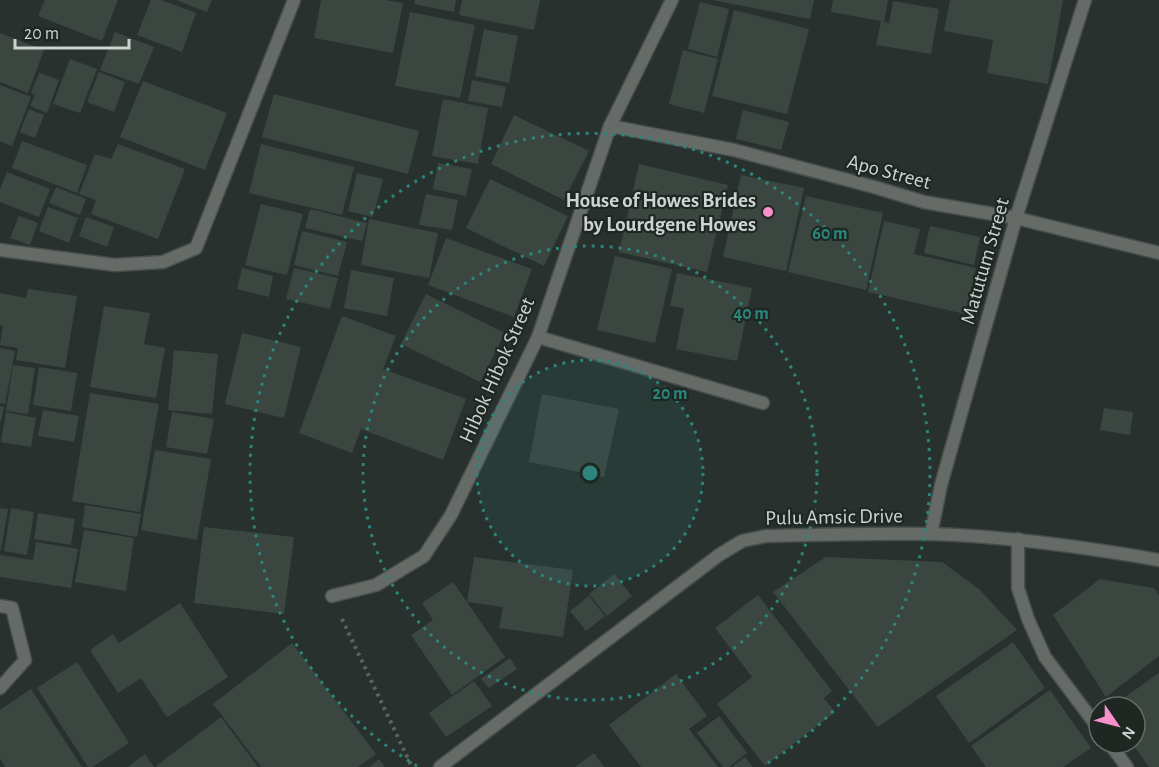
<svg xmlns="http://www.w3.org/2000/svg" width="1159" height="767" viewBox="0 0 1159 767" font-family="'Alegreya Sans',sans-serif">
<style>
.building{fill:#3c4641}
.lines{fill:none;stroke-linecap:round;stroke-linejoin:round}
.minor-casing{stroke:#464e4a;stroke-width:15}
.path{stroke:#5b625f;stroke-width:4;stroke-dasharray:3 4.5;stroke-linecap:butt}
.minor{stroke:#666b68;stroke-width:12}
.ring{fill:none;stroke:#2c847d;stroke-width:3;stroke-dasharray:3 6}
.poi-dot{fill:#f890cc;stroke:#1f2723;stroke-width:2}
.labels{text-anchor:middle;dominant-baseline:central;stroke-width:4.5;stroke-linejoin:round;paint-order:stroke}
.street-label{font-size:21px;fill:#ced3d0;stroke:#1f2723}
.poi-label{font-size:21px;font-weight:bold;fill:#ced3d0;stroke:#1f2723;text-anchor:end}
.centre{fill:#2c847d;stroke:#1f2723;stroke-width:3}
.ring-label{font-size:18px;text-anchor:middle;font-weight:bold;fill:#2c847d;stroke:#1f2723;stroke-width:4.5;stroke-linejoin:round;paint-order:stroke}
</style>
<rect width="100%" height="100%" fill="#28312d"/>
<!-- building -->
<g class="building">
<polygon points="45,0 118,0 102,41 38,16"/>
<polygon points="151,0 161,0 196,13 182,52 137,35"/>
<polygon points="176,0 212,0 207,12"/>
<polygon points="321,0 386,0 403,3 393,53 314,38"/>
<polygon points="415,0 456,0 454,12 414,4"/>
<polygon points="462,0 540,0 534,30 459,15"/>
<polygon points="712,0 814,0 810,19"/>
<polygon points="833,0 888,0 884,22 889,23 893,1 939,9 931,54 876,45 881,21 831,12"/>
<polygon points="950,0 1063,0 1048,84 987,73 993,40 944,31"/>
<polygon points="700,2 729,9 717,57 688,49"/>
<polygon points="734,10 809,29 787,114 712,96"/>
<polygon points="410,12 475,25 460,98 395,86"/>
<polygon points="484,29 518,36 509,83 475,76"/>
<polygon points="115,32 154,47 139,84 100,70"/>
<polygon points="0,33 44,50 28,93 0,82"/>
<polygon points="683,50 718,59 704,113 669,104"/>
<polygon points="70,59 97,69 80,113 53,104"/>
<polygon points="99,72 125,82 114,112 87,102"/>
<polygon points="39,73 59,80 47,113 30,106 35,95 31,93"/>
<polygon points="472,80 506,87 502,107 468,101"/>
<polygon points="143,81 227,113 205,170 120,137"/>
<polygon points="0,85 31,97 12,146 0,141"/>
<polygon points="274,94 419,131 408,174 262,137"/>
<polygon points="443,99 488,108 478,164 432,156"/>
<polygon points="29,109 44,115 35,138 20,132"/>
<polygon points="743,110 789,122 781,150 736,139"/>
<polygon points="514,115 589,151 564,200 491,164"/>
<polygon points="22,141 87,165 77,193 12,168"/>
<polygon points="118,144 185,169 158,239 91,214 96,200 79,194 95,154 111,159"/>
<polygon points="261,144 354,167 342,215 249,193"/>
<polygon points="438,163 472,169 466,196 433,189"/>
<polygon points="639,164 728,185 707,272 619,252"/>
<polygon points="7,172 50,189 39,217 0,202 0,189"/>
<polygon points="357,173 383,179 373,217 348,211"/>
<polygon points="741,175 804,188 786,271 723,257"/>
<polygon points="490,179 568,216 544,266 466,228"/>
<polygon points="56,187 86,199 80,215 49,203"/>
<polygon points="426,194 458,200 452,230 419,225"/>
<polygon points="806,196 883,213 866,290 788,272"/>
<polygon points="261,204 303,214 287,275 245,265"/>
<polygon points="48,207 78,218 69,243 39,231"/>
<polygon points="310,209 367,223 362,241 305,228"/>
<polygon points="19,216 38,223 30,245 10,238"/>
<polygon points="86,217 114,227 107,247 79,236"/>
<polygon points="369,219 438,233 429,278 361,265"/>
<polygon points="884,221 920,229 914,254 976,268 965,314 868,292"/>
<polygon points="930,226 980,237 974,265 924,253"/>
<polygon points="302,231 347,242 338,276 294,265"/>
<polygon points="446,238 532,269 514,317 428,285"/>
<polygon points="615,256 672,269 655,343 597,330"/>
<polygon points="242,268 273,276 269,297 237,289"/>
<polygon points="294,268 338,278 330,309 286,299"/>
<polygon points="351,270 394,278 387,316 344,308"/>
<polygon points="677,273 752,288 737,361 676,349 684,308 670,306"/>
<polygon points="28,289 77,296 65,368 16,360 18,348 0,345 3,326 0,326 0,293 26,298"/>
<polygon points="426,294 505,333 480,382 401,344"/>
<polygon points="104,306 150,313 144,344 165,348 156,398 90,387"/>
<polygon points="342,316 396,336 383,369 466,399 443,460 361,429 352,453 299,433"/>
<polygon points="242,333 301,347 284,418 225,404"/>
<polygon points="0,348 15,351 5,404 0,403"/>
<polygon points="174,350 218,354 212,414 168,410"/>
<polygon points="13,365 35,368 28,414 6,411"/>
<polygon points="39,367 77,373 71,411 33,405"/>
<polygon points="90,393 159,404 140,512 72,501"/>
<polygon points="542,394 619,409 604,477 529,462"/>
<polygon points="0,406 4,407 1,422 0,422"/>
<polygon points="1104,408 1133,412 1130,435 1100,430"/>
<polygon points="43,410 79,416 74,442 38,436"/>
<polygon points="6,412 36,418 31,447 1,442"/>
<polygon points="172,412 214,419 207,454 166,447"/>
<polygon points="155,450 211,459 197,540 141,530"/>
<polygon points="85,505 141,514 137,537 82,527"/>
<polygon points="0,508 8,509 1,550 0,550"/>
<polygon points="11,508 34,512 27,555 4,551"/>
<polygon points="38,513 75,519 71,545 34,539"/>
<polygon points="204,527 294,537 284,614 194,603"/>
<polygon points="84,530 134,538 126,591 75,582"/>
<polygon points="36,542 78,549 71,588 0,577 0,555 33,560"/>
<polygon points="474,557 573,570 563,637 499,628 503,607 467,602"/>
<polygon points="826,557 942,562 979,589 1017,630 878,727 773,592"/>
<polygon points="614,574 632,596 607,616 589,594"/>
<polygon points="1100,579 1154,588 1159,595 1159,656 1106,697 1053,615"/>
<polygon points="453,582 505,657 452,695 411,635 433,620 422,603"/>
<polygon points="758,595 832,691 824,698 835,712 765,766 717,704 752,677 715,628"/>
<polygon points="589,596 605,616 586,631 570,611"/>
<polygon points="180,603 228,677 167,717 141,678 118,693 90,650 113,634 119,643"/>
<polygon points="1013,642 1045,688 969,743 936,696"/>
<polygon points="292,643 376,754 358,767 261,767 213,704"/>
<polygon points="510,658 517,669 489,688 481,679"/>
<polygon points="77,662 129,743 92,767 88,767 37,688"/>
<polygon points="1159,673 1159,767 1149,767 1132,743 1135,743 1135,707 1111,707"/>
<polygon points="676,674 707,716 689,729 718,767 641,767 609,725"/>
<polygon points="474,681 492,706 446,737 429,713"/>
<polygon points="31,689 82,767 5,767 0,759 0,710"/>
<polygon points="1050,690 1091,748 1063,767 986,767 971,746"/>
<polygon points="719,716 747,753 729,767 723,767 697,733"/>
<polygon points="221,717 258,767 157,767 156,766"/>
<polygon points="594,753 604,767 575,767"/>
<polygon points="145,754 154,767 128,767"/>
<polygon points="745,757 753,767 732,767"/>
<polygon points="379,759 385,767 369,767"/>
</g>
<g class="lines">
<defs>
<g id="minor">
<polyline points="610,126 734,150 874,187 924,202 1016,218 1159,253"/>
<polyline points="0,250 115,265 163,262 196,248 294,0"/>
<polyline points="538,337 763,403"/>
<polyline points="931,534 941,485 1016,218 1085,0"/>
<polyline points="1018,539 1018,588 1028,619 1045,657 1099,729"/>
<polyline points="332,596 376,585 424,556 451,515 538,337 610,126 672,0"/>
<polyline points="0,606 12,608 25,660 0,688"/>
<polyline points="1109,743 1127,767"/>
<path d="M440,767l279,-212 23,-14 24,-5c55,-1 110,-3 165,-2 77,2 153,13 228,26"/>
</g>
</defs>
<!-- minor casing -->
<use href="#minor" class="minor-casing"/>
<!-- path -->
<polyline class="path" points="342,619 412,767"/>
<!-- minor -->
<use href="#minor" class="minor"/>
</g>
<!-- distance rings -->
<circle cx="590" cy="473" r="113" fill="#2c847d" fill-opacity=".12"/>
<g class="ring">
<circle cx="590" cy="473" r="113"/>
<circle cx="590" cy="473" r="227"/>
<path d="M417 766A340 340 0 1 1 763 766"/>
</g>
<!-- markers -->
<circle class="poi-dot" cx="768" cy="212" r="6"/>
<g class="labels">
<!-- street labels -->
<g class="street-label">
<text transform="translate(889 172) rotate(15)">Apo Street</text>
<text transform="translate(985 261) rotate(-74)">Matutum Street</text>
<text transform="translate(497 370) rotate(-66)">Hibok Hibok Street</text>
<text transform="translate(834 517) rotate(-1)">Pulu Amsic Drive</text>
</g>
<!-- poi labels -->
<g class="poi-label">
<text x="756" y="200">House of Howes Brides<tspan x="756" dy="24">by Lourdgene Howes</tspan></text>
</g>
</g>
<circle cx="590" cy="473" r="9" class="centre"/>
<g class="ring-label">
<text x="830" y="239">60 m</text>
<text x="751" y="319">40 m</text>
<text x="670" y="399">20 m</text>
</g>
<!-- north arrow -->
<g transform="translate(1117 725) rotate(125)"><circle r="28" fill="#1f2723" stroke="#656c68" stroke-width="1.5"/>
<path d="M0-4.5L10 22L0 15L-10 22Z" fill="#f890cc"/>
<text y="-9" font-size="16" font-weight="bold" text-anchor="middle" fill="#ced3d0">N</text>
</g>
<!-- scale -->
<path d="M15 39v9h114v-9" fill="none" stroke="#ced3d0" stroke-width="3"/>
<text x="24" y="39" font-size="18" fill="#ced3d0" stroke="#1f2723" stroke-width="4.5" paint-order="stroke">20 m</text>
</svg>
